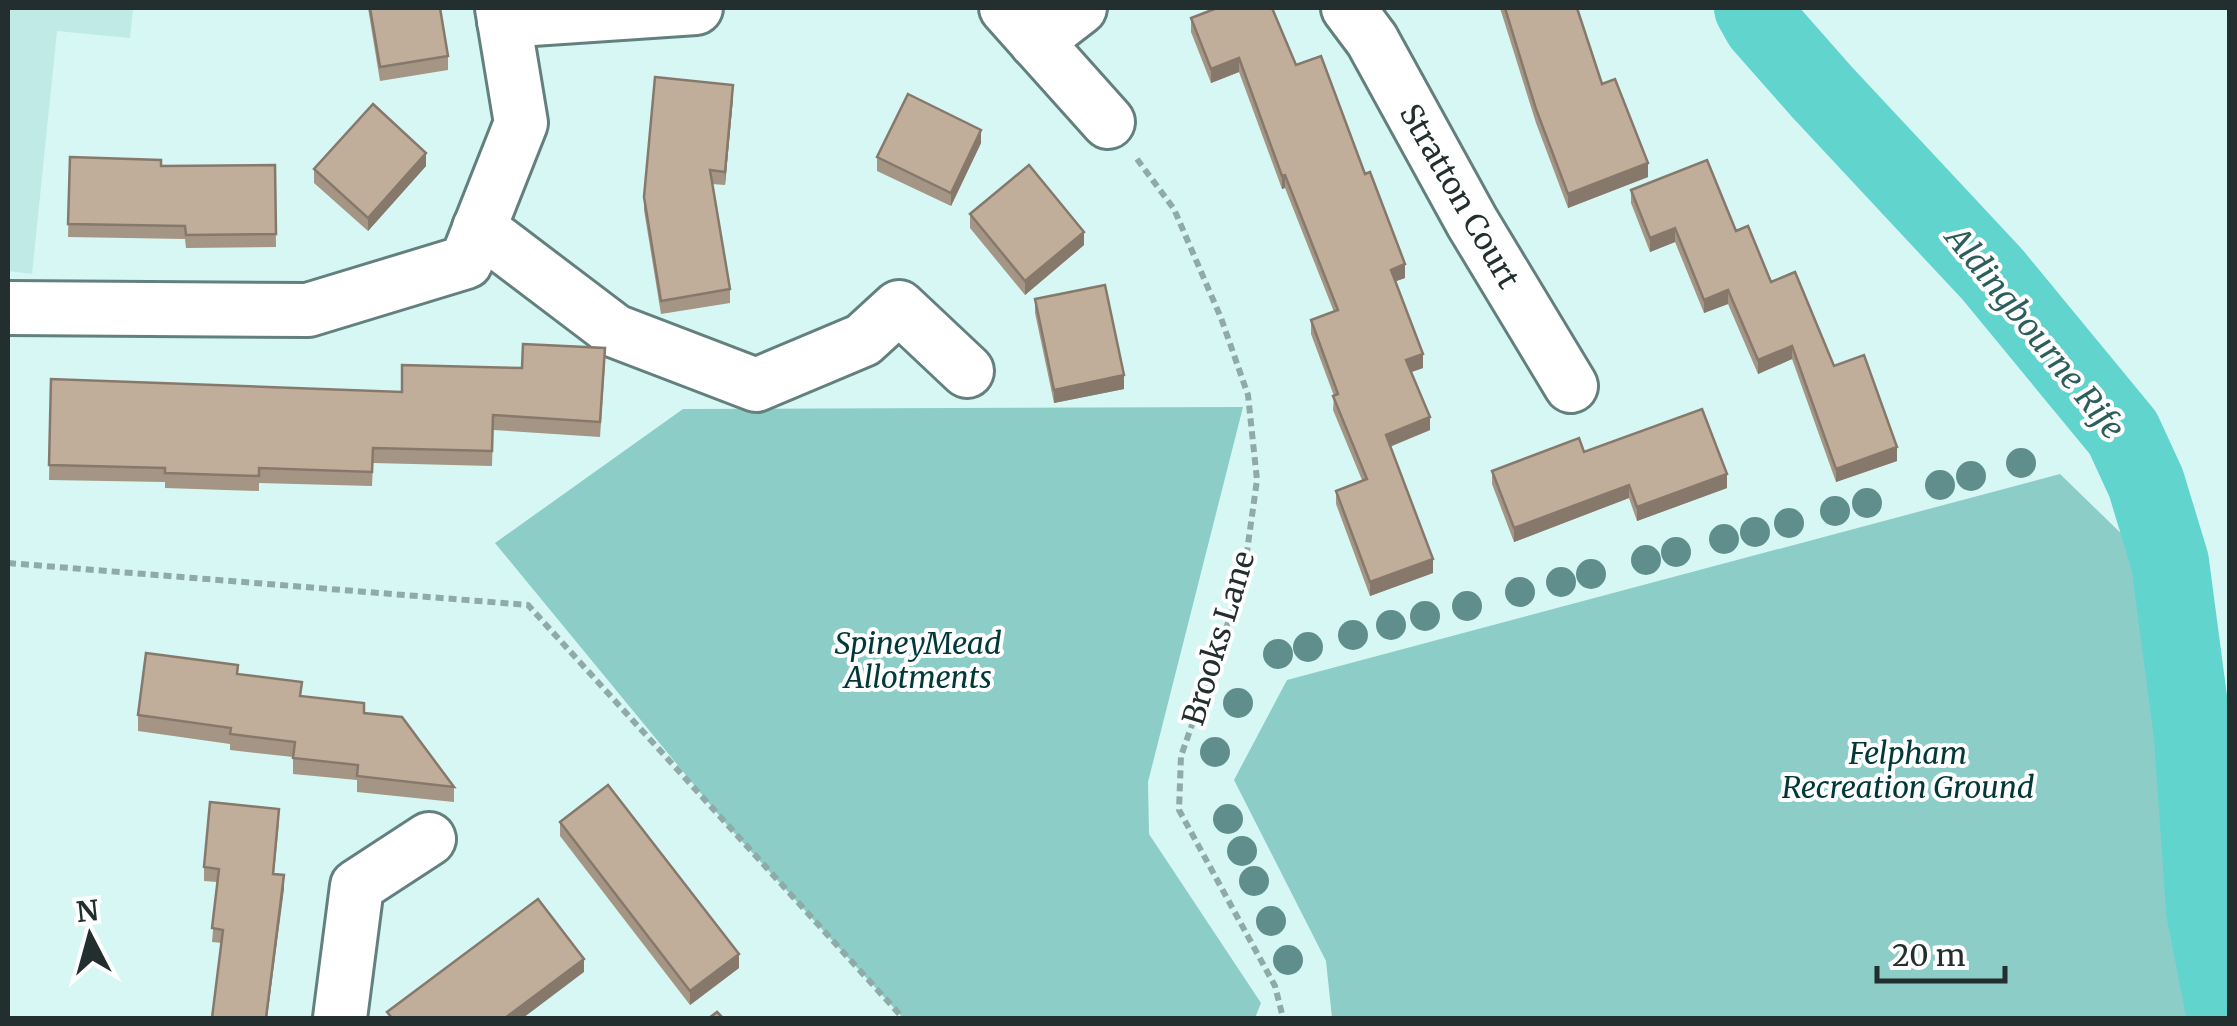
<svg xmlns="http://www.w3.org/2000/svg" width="2237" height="1026" viewBox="0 0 2237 1026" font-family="Merriweather,serif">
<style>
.built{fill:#c0eae6}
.green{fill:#8ccdc8}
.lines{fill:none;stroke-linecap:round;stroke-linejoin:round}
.river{stroke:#61d4ce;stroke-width:78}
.street-casing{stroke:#63807e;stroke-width:58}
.path{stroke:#90aaa7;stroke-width:6;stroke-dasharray:8 5;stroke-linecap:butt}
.street{stroke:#fff;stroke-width:52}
.tree{fill:#608e8c}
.wall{fill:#a59584}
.shaded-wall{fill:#86796c}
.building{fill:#c0ad9a;stroke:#86796c;stroke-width:2.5}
.labels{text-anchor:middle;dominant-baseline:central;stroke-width:8;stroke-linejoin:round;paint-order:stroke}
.street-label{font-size:30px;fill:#222f2e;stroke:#fff}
.park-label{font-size:30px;font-style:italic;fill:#003937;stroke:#fff}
.water-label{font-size:32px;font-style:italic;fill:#2c5e5b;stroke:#fff}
</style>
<rect width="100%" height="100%" fill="#d6f7f4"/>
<!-- built -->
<polygon class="built" points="8,8 133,8 130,38 57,31 32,274 8,271"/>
<!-- green -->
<g class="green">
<polygon points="1243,407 1148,782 1149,834 1261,1003 1255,1018 903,1018 727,825 495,543 683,409"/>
<polygon points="2060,474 2132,544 2179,921 2198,1018 1332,1018 1326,961 1234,780 1287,680"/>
</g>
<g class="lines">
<!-- river -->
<polyline class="river" points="1753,8 1762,24 1822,92 1992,274 2123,433 2146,483 2170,562 2193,736 2205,910 2226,1018"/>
<defs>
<g id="street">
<polyline points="1006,8 1108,122"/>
<polyline points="1348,8 1372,40 1472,222 1571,386"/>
<polyline points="504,21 696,8"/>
<polyline points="1036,42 1080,8"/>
<polyline points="479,228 615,331 756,385 863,340 899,307 967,371"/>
<polyline points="8,308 308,310 466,262 521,123 502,8"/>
<polyline points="340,1018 357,886 429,839"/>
</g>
</defs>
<!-- street casing -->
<use href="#street" class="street-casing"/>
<!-- path -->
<g class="path">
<polyline points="1137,159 1174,209 1221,318 1248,395 1257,480 1243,580 1181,756 1179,810 1275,986 1283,1018"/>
<polyline points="8,563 528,605 903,1018"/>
</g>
<!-- street -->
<use href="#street" class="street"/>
</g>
<!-- trees -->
<g class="tree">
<circle cx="2021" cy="463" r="15"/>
<circle cx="1971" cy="476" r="15"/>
<circle cx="1940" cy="485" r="15"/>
<circle cx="1867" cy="503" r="15"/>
<circle cx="1835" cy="511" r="15"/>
<circle cx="1789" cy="523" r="15"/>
<circle cx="1755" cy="532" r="15"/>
<circle cx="1724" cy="539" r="15"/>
<circle cx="1676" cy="552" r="15"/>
<circle cx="1646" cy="560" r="15"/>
<circle cx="1591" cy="574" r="15"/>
<circle cx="1561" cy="582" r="15"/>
<circle cx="1520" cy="592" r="15"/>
<circle cx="1467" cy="606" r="15"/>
<circle cx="1425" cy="616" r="15"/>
<circle cx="1391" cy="625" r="15"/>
<circle cx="1353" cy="635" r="15"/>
<circle cx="1308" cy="647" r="15"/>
<circle cx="1278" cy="654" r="15"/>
<circle cx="1238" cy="703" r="15"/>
<circle cx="1215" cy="752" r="15"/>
<circle cx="1228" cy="819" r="15"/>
<circle cx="1242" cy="851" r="15"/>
<circle cx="1254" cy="881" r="15"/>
<circle cx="1271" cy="921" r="15"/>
<circle cx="1288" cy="960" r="15"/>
</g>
<!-- wall -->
<g class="wall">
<polygon points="368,8 440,8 448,56 448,70 380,81"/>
<polygon points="1500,8 1577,8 1602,84 1648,177 1568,208 1536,123"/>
<polygon points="1191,18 1296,65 1365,174 1405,278 1396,281 1423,368 1411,372 1430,430 1390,447 1433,573 1370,596 1336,504 1336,491 1362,480 1333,410 1334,396 1311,334 1311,320 1334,312 1285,188 1282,189 1239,72 1211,83 1191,32"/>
<polygon points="733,98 725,185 712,184 730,289 730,303 661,314 644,210 644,197"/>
<polygon points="981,143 951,206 877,171 877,157"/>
<polygon points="70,157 161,166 275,165 276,247 186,248 185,239 68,237"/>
<polygon points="426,166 368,231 314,183 314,169"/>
<polygon points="1631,190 1736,231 1771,282 1834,366 1897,461 1836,482 1792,359 1758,374 1728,304 1704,313 1675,242 1650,252 1631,203"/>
<polygon points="970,214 1084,245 1025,295 970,228"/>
<polygon points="1035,299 1124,389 1054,403 1035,313"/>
<polygon points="605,363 600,437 493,430 492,466 373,463 372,486 259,483 259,491 165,488 165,482 49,480 51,379 402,392 522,368"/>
<polygon points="1584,452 1727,488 1637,521 1629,498 1514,542 1492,484 1492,471"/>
<polygon points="238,675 302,696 364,713 454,787 454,802 357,792 357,780 293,774 293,757 230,750 230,744 138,731 138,715"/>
<polygon points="279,822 274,874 284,889 222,943 212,942 217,882 204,881 204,867"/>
<polygon points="560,822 739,968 690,1005 560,836"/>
</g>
<!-- shaded-wall -->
<g class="shaded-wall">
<polygon points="1239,58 1239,72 1211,83 1211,69"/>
<polygon points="733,85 733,98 725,185 725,172"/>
<polygon points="981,130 981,143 951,206 951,193"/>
<polygon points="426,153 426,166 368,231 368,218"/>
<polygon points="1648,163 1648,177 1568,208 1568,194"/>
<polygon points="1285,175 1285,188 1282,189 1282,176"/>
<polygon points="1675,228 1675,242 1650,252 1650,238"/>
<polygon points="1084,232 1084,245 1025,295 1025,281"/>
<polygon points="1405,264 1405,278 1391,283 1391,270"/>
<polygon points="1728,290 1728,304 1704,313 1704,300"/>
<polygon points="1792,346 1792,359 1758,374 1758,360"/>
<polygon points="1423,354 1423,368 1406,374 1406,360"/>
<polygon points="1124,375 1124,389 1054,403 1054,390"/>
<polygon points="1430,417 1430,430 1386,448 1386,435"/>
<polygon points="1897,447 1897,461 1836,482 1836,469"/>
<polygon points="1727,474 1727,488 1637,521 1637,507"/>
<polygon points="1629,485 1629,498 1514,542 1514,528"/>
<polygon points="1433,559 1433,573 1370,596 1370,582"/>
<polygon points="284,875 284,889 267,1018 266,1018"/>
<polygon points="739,954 739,968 690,1005 690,991"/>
<polygon points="584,959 584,972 523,1018 505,1018"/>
</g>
<!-- building -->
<g class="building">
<polygon points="370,8 440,8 448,56 380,67"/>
<polygon points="1217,8 1272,8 1296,65 1321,56 1365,174 1370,172 1405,264 1391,270 1423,354 1406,360 1430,417 1386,435 1433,559 1370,582 1336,491 1367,479 1333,396 1338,394 1311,320 1338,310 1285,175 1282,176 1239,58 1211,69 1191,18"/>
<polygon points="1505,8 1577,8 1602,84 1615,79 1648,163 1568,194 1536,109"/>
<polygon points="655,77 733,85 725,172 710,170 730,289 661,301 644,197"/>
<polygon points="908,94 981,130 951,193 877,157"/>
<polygon points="373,104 426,153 368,218 314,169"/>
<polygon points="70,157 161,160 161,166 275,165 276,234 186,235 185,226 68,224"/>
<polygon points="1707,160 1736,231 1748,226 1771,282 1795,272 1834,366 1864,355 1897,447 1836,469 1792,346 1758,360 1728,290 1704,300 1675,228 1650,238 1631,190"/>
<polygon points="1029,165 1084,232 1025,281 970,214"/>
<polygon points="1105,285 1124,375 1054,390 1035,299"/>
<polygon points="523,344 605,348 600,422 493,415 492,451 373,448 372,472 259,468 259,476 165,473 165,468 49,465 51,379 402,392 402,365 522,368"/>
<polygon points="1702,409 1727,474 1637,507 1629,485 1514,528 1492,471 1579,438 1584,452"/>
<polygon points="146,653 238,665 237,674 302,682 300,696 364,703 364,713 402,717 454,787 357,776 358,765 293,758 295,742 230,734 231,728 138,715"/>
<polygon points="608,785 739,954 690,991 560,822"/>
<polygon points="210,802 279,809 273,874 284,875 266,1018 212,1018 223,930 212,928 219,869 204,867"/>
<polygon points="538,899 584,959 505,1018 392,1018 387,1012"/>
<polygon points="717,1012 723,1018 709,1018"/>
</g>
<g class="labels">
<!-- street labels -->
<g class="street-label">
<text transform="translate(1460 196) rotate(60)">Stratton Court</text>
<text transform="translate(1218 638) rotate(-73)">Brooks Lane</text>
</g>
<!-- park labels -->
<g class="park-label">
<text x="918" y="643">SpineyMead<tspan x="918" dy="34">Allotments</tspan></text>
<text x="1908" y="753">Felpham<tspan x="1908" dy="34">Recreation Ground</tspan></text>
</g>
<!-- water labels -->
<g class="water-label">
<text transform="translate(2035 333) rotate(51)">Aldingbourne Rife</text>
</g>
</g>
<!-- border -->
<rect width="2237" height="1026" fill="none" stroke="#222f2e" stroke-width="20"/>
<!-- north arrow -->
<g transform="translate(90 936) rotate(354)" stroke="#ffffff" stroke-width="8" paint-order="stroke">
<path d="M0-8L18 38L0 25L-18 38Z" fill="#222f2e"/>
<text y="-15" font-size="28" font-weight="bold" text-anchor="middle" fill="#222f2e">N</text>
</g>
<!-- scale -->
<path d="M1877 966v15h128v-15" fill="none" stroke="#222f2e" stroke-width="5"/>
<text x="1892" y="966" font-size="30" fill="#222f2e" stroke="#ffffff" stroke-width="8" paint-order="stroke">20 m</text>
</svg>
